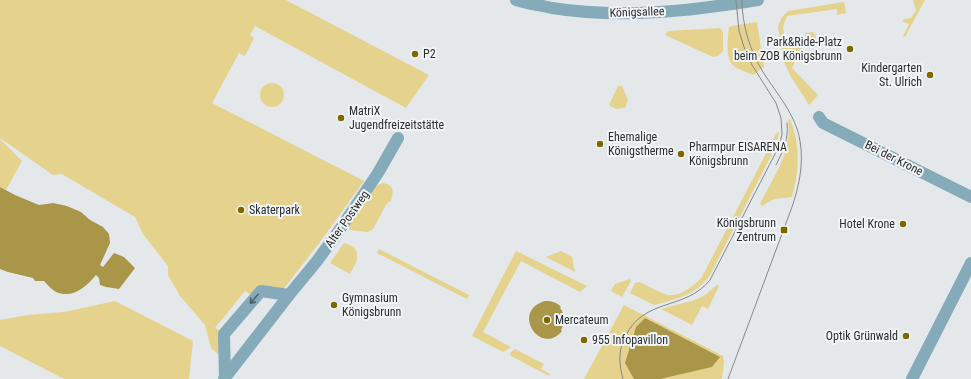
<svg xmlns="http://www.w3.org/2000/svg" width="971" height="379" viewBox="0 0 971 379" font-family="'Roboto Condensed',sans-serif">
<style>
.green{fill:#e4d28d}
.water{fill:#aa9648}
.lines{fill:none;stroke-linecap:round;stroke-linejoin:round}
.minor{stroke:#85aab9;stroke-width:12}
.tram{stroke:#868889;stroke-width:1}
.oneway{stroke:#505f66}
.poi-dot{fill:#7d6800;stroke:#f2f5f7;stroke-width:1.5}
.labels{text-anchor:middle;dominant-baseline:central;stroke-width:4;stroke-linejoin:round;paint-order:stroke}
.street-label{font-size:12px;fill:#2c2d2e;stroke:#f2f5f7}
.poi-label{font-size:12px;fill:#2c2d2e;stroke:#f2f5f7;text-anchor:start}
</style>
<rect width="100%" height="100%" fill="#e5e8ea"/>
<!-- green -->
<g class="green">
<polygon points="0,0 286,0 429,75 406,108 255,26 250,35 254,38 245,56 239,53 212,103 364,181 320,242 275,300 255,288 254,296 245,291 215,328 224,334 224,351 218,354 211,348 205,325 180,296 168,275 168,266 143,234 135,217 62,174 53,175 0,138"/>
<polygon points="913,0 925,0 905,37 903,36 909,24 902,21 904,19 911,18 916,10"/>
<polygon points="844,2 846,13 837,15 837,9 787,16 783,26 785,45 805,41 805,33 813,32 816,36 816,39 813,45 806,41 792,68 818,95 809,105 790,75 784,62 778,27 782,17 788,11"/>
<path d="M757,22l7,45 -11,8c-6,-3 -15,-5 -20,-10 -8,-6 -5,-28 -4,-38l2,-1z"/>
<polygon points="720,28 723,32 723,51 718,56 713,57 665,35 668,31"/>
<circle cx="272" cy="95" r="12"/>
<polygon points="618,86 622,86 628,100 625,108 616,109 609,105"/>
<path d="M790,119c11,27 9,51 2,78l-18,2 -12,7 -2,-2c13,-26 33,-53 28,-84z"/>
<path d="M779,131l-1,7 -5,14 -63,123c-14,20 -33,24 -56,30l-24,-12 5,-10 4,-1c8,3 21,11 29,13 12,2 27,-10 34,-18l74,-143z"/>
<polygon points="0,139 22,161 6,190 0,187"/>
<path d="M383,183c11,2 11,8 8,18l-4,2 -14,26 -5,3 -19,-2 1,-7 24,-36z"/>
<path d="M344,243l10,4c7,10 1,17 -4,27l-20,-11z"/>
<polygon points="379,249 469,295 467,299 377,253"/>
<polygon points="516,251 587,286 580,292 521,261 483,332 511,347 503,352 472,336"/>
<polygon points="561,251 572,257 575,272 546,257"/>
<polygon points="630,279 631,281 622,297 611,291 615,284"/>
<polygon points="717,285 719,286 708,309 702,306 692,325 661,309 695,300 705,295"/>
<polygon points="115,301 193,341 189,379 64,379 0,346 0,320 27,315 64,312"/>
<polygon points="624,305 723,356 724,362 722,379 584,379"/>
<polygon points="515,349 544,364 541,369 550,374 549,376 511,356 510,353"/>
</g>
<!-- water -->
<g class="water">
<path d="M0,187l15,8 24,10 14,-2 14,3 14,6 9,8 13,7 6,7 1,9 -10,22 3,2 11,-14 10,4 11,11 -16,21 -13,-2 -6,-2 -1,-7 -3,-3c-10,12 -23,24 -40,17 -4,-2 -9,-8 -12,-11h-9l-2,-3 -25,-6 -8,-3z"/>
<path d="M545,301c6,0 12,1 16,6l-1,1c6,7 5,15 1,22l1,1c-21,26 -52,-20 -17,-30z"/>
<polygon points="645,318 720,357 712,367 660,379 634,379 625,363 636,327"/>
</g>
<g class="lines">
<!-- minor -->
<g class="minor">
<path d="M516,0c12,4 24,5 36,8 69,11 138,3 206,-8"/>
<polyline points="819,117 823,123 971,197"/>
<polyline points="225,378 224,334 261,291 289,295"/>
<polyline points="224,379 289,295 317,261 338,232 378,173 398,138"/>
<polyline points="912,379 971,263"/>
</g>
<!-- tram -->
<g class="tram">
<path d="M776,165c7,-14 13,-26 11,-42"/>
<path d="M623,379c-4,-14 -5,-29 2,-42 19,-40 60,-26 85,-57l65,-126 5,-11 2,-9 -1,-16 -5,-15 -24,-38 -8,-18 -5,-16 -3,-31"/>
<path d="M728,379l64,-172c7,-21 12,-43 8,-66 -4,-26 -23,-47 -37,-69 -13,-21 -21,-47 -21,-72"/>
</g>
</g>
<!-- one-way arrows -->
<defs><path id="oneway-shaft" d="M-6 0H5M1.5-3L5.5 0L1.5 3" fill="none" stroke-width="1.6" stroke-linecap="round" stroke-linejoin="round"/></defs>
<use class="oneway" href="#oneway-shaft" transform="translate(254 299) rotate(131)"/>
<!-- markers -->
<g class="poi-dot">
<circle cx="850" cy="49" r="4"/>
<circle cx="415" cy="54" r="4"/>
<circle cx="930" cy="75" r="4"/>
<circle cx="341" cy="118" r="4"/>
<circle cx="600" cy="144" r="4"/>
<circle cx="681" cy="154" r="4"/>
<circle cx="241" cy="210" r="4"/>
<circle cx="903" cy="224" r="4"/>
<rect x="780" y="226" width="8" height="8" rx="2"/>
<circle cx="334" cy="305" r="4"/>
<circle cx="547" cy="320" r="4"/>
<circle cx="906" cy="336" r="4"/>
<circle cx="584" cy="340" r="4"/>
</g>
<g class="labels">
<!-- street labels -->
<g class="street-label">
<text transform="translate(637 12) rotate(-2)">Königsallee</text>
<text transform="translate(894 158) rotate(27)">Bei der Krone</text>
<text transform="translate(347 219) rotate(-55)">Alter Postweg</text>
</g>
<!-- poi labels -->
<g class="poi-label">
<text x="842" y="42" text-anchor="end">Park&amp;Ride-Platz<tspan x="842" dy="14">beim ZOB Königsbrunn</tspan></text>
<text x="423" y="54">P2</text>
<text x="922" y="68" text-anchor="end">Kindergarten<tspan x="922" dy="14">St. Ulrich</tspan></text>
<text x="349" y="111">MatriX<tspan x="349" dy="14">Jugendfreizeitstätte</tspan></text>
<text x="608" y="137">Ehemalige<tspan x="608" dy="14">Königstherme</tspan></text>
<text x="689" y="147">Pharmpur EISARENA<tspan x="689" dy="14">Königsbrunn</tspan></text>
<text x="249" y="210">Skaterpark</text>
<text x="776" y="223" text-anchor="end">Königsbrunn<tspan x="776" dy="14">Zentrum</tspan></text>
<text x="895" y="224" text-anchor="end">Hotel Krone</text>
<text x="342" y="298">Gymnasium<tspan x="342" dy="14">Königsbrunn</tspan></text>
<text x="555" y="320">Mercateum</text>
<text x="898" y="336" text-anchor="end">Optik Grünwald</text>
<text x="592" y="340">955 Infopavillon</text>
</g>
</g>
</svg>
